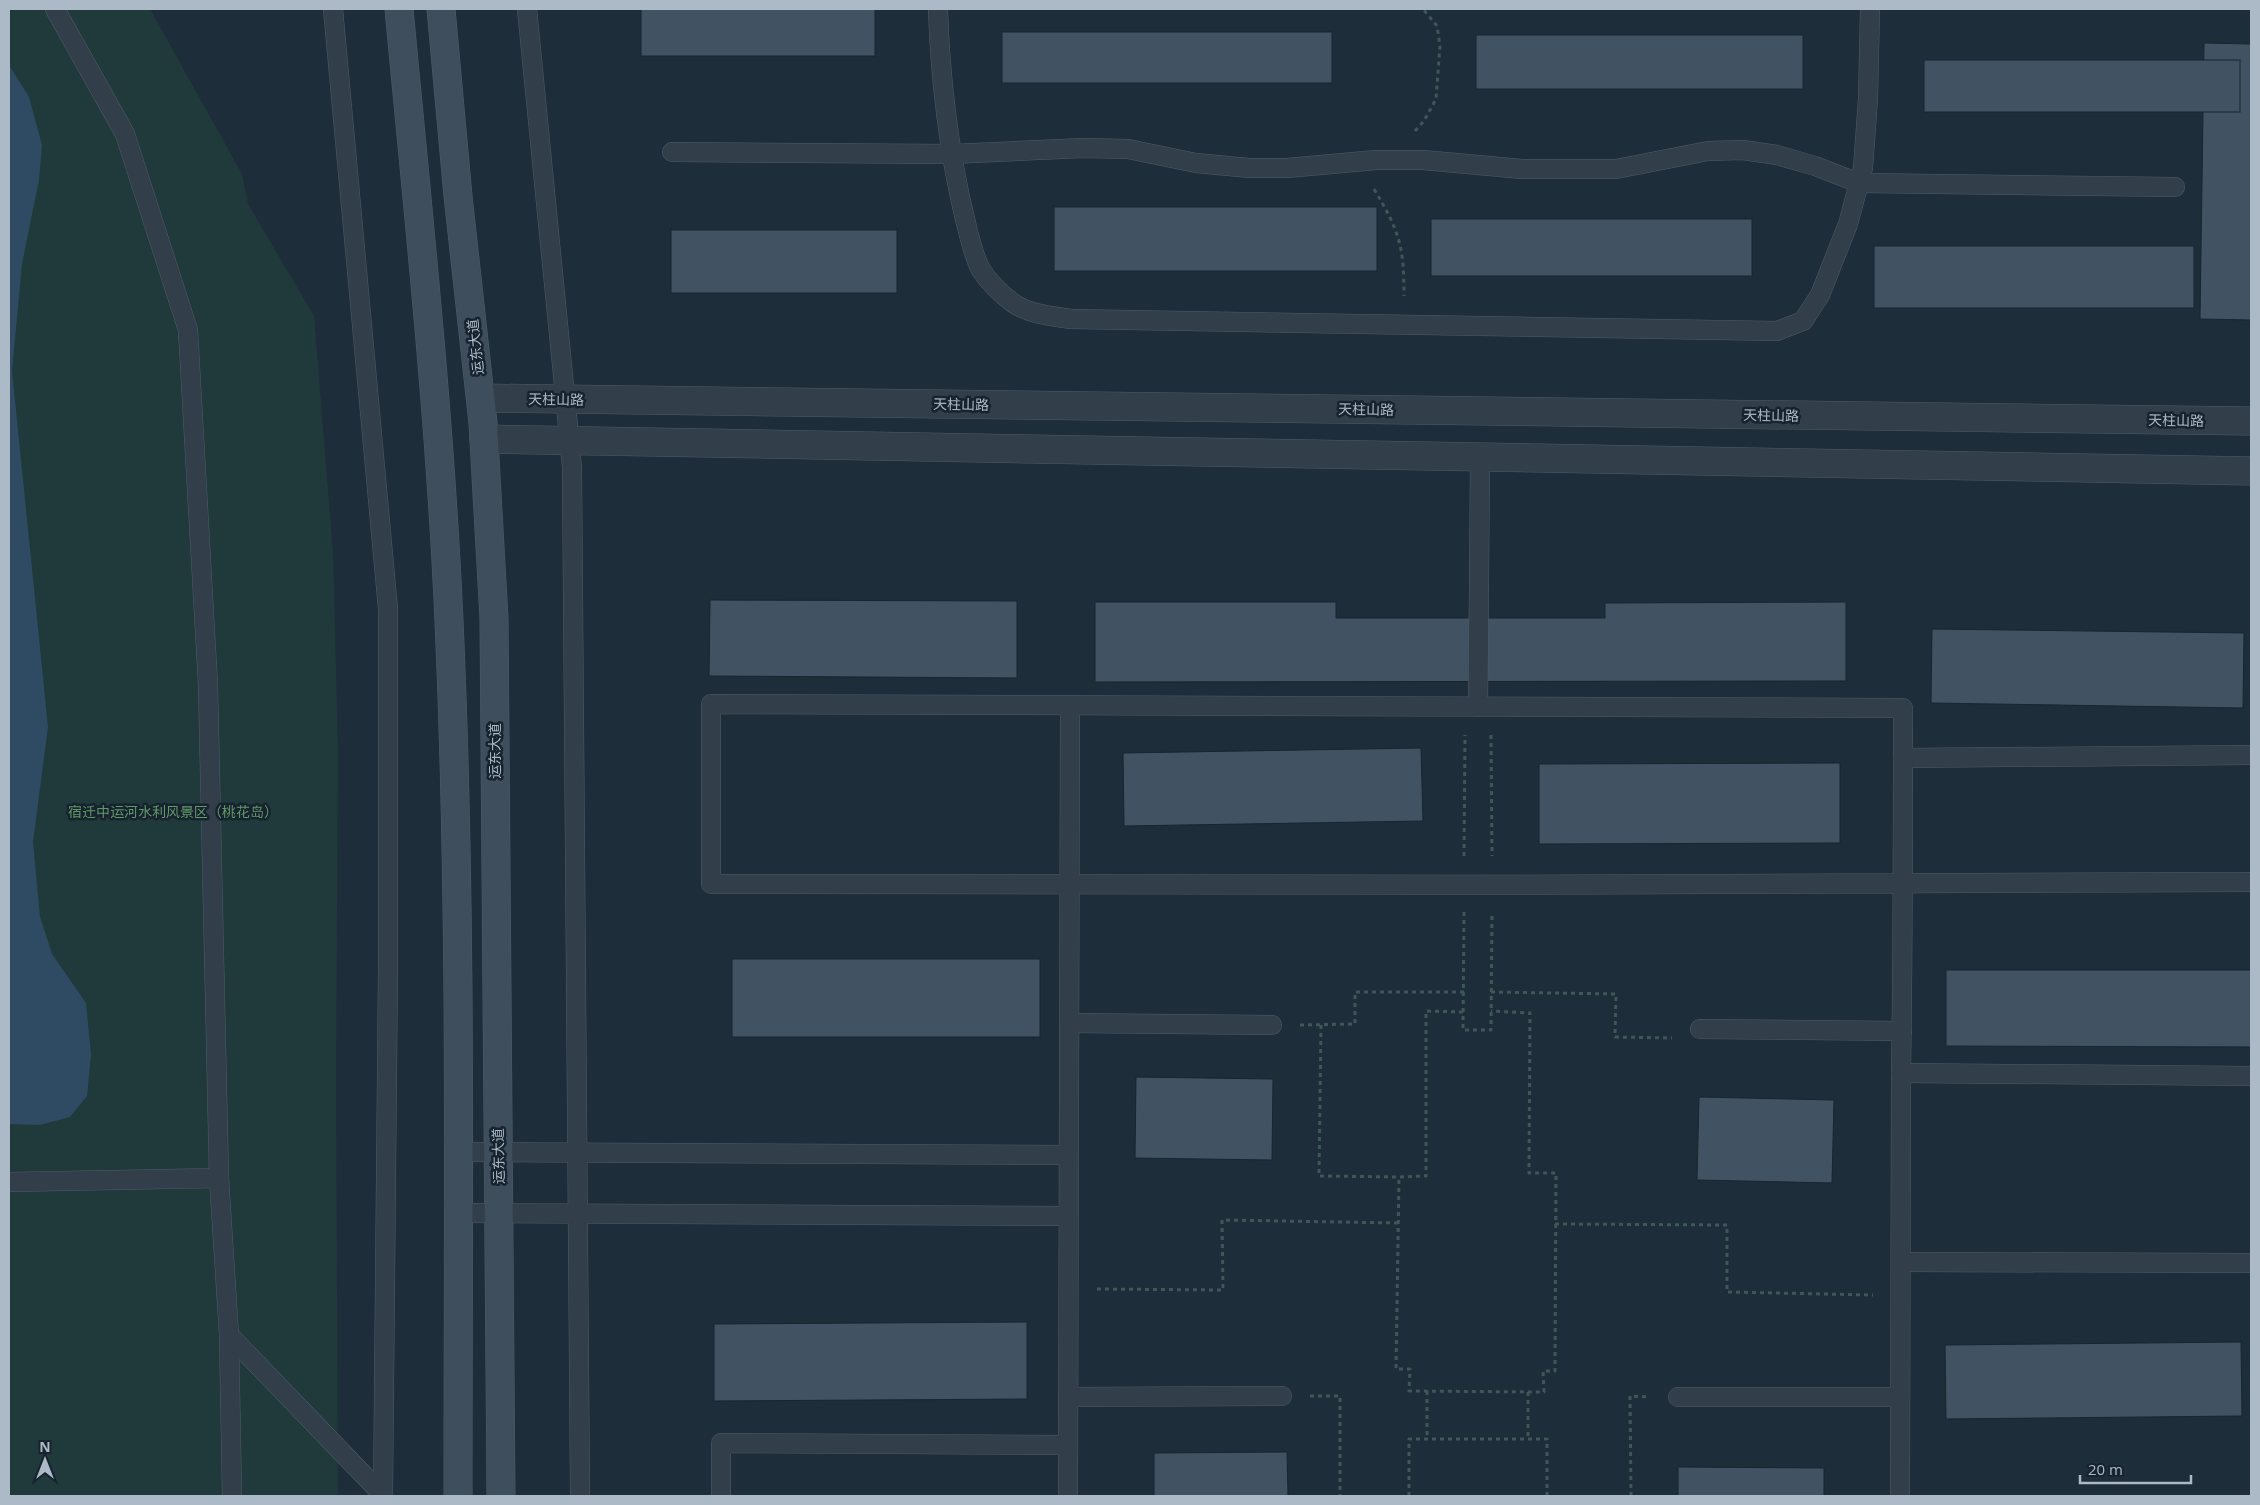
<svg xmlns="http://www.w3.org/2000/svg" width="2260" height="1505" viewBox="0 0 2260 1505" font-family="'Open Sans','Noto Sans SC',sans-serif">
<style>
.green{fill:#203a3b}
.water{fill:#2f4a63}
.building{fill:#415262;stroke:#192530}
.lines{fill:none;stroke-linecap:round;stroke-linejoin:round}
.service-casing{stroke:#4f5c68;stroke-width:20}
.tertiary-casing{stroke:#4f5c68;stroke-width:29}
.secondary-casing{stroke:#4f5c68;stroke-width:29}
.path{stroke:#3e5757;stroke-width:3;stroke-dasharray:4 4;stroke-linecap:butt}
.service{stroke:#323e4a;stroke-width:19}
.tertiary{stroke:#323e4a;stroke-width:28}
.secondary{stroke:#3f4e5d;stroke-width:28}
.labels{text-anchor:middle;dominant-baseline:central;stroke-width:5;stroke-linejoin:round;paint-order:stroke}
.street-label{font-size:14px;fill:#acb9c7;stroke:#17232e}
.park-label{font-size:14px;fill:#619968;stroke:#17232e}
</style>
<rect width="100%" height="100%" fill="#1e2d3a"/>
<!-- green -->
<polygon class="green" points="9,9 150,9 242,174 248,204 314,316 333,553 338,749 336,1082 338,1496 9,1496"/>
<!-- water -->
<polygon class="water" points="9,65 29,97 42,145 39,180 22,264 12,371 48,727 33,842 40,917 52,954 86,1003 91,1055 87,1096 70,1117 40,1125 9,1124"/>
<!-- building -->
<g class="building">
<rect x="641" y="9" width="234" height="47"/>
<rect x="1002" y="32" width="330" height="51"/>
<rect x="1476" y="35" width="327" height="54"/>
<polygon points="2204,43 2251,44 2251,320 2200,319"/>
<rect x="1924" y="60" width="316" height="52"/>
<rect x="1054" y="207" width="323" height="64"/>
<rect x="1431" y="219" width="321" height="57"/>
<rect x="671" y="230" width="226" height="63"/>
<rect x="1874" y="246" width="320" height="62"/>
<polygon points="710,600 1017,601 1017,678 709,676"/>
<polygon points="1095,602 1336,602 1336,618 1605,618 1605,603 1846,602 1846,681 1095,682"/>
<polygon points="1932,629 2244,633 2243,708 1931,703"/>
<polygon points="1421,748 1423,821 1124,826 1123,753"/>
<polygon points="1840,763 1840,843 1539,844 1539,764"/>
<rect x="732" y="959" width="308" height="78"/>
<polygon points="1946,970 2251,970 2251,1047 1946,1046"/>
<polygon points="1136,1077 1273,1079 1272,1160 1135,1158"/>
<polygon points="1699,1097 1834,1100 1832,1183 1697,1180"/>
<polygon points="1027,1322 1027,1399 714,1401 714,1324"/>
<polygon points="2241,1342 2242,1416 1946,1419 1945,1345"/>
<polygon points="1287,1452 1288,1496 1154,1496 1154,1453"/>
<polygon points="1678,1467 1824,1468 1824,1496 1678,1496"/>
</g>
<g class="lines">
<defs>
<g id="service">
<polyline points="55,9 125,134 188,330 208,685 219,1178 229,1335 232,1496"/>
<polyline points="333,9 388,609 388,965 383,1496"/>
<polyline points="527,9 572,467 580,1496"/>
<path d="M938,9c2,67 11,145 27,210 4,16 8,36 16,51 8,12 20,24 32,33 15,11 39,13 58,16l706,12 26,-10 17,-26 28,-71 15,-56 5,-69 2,-90"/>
<polyline points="672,152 953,154 1083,148 1128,149 1196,163 1249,168 1287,168 1376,160 1423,160 1522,169 1616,169 1708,151 1743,150 1777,155 1815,166 1859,183 2175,187"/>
<polyline points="1478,707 1480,456"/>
<polyline points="1903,758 2251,755"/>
<polyline points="1069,1023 1272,1025"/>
<polyline points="1700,1029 1902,1031"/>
<polyline points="1901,1073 2251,1076"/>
<polyline points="458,1152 1069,1155"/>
<polyline points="9,1182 219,1178"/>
<polyline points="458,1213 1068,1216"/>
<polyline points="1901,1262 2251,1263"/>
<polyline points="229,1335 383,1495"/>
<polyline points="1068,1397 1282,1396"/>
<polyline points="1678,1397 1900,1397"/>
<polyline points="721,1496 721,1443 1068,1445"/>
<polyline points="1068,1496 1070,705"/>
<path d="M1900,1496l1,-423c2,-122 2,-243 2,-365l-1192,-4v180c513,4 1027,-1 1540,-2"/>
</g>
<g id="tertiary">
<polyline points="481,398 2251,421"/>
<polyline points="484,439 2251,471"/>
</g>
<g id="secondary">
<path d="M399,9c19,203 41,407 50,612 13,291 9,583 9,875"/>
<polyline points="441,9 458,196 483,423 494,618 501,1496"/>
</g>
</defs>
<!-- service casing -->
<use href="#service" class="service-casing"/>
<!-- tertiary casing -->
<use href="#tertiary" class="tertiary-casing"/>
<!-- secondary casing -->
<use href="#secondary" class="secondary-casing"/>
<!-- path -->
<g class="path">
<polyline points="1415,131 1424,121 1436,99 1440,46 1437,26 1423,9"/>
<path d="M1374,189c26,43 30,58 30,107"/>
<polyline points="1491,735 1492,856"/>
<polyline points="1464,856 1465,735"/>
<polyline points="1464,912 1463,1030 1491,1030 1492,912"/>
<polyline points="1491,992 1616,994 1615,1037 1672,1038"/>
<polyline points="1463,1012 1426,1011 1426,1176 1399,1177 1396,1369 1410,1369 1409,1391 1544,1392 1543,1371 1555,1371 1556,1173 1529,1173 1530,1013 1491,1011"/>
<polyline points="1300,1025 1355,1024 1355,992 1464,992"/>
<polyline points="1321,1025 1319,1176 1399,1177"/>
<polyline points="1555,1224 1727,1225 1727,1292 1873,1295"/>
<polyline points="1097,1289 1223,1290 1222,1220 1398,1223"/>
<polyline points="1427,1391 1427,1439"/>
<polyline points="1528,1392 1528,1439"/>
<polyline points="1310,1396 1340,1396 1340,1496"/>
<polyline points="1409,1496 1409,1439 1547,1439 1547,1496"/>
<polyline points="1631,1496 1630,1396 1650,1397"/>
</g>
<!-- service -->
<use href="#service" class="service"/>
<!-- tertiary -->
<use href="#tertiary" class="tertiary"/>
<!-- secondary -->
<use href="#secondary" class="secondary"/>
</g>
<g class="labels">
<!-- street labels -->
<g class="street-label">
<text transform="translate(475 347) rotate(-96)">运东大道</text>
<text transform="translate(556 399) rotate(1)">天柱山路</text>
<text transform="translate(961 404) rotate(1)">天柱山路</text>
<text transform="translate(1366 409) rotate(1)">天柱山路</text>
<text transform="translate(1771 415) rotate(1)">天柱山路</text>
<text transform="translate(2176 420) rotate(1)">天柱山路</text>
<text transform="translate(494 751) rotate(-90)">运东大道</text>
<text transform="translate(498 1156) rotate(-91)">运东大道</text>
</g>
<!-- park labels -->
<g class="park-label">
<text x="173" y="811">宿迁中运河水利风景区（桃花岛）</text>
</g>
</g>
<!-- border -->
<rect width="2260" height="1505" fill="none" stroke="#acb9c7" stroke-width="20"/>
<!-- north arrow -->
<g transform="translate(45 1460)" stroke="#17232e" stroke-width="4" paint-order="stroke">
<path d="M0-4L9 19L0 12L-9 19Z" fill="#acb9c7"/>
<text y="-8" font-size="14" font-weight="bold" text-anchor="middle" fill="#acb9c7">N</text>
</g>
<!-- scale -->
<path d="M2080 1475v8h111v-8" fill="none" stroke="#acb9c7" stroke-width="2.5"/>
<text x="2088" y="1475" font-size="15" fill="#acb9c7" stroke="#17232e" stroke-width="4" paint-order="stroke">20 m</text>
</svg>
